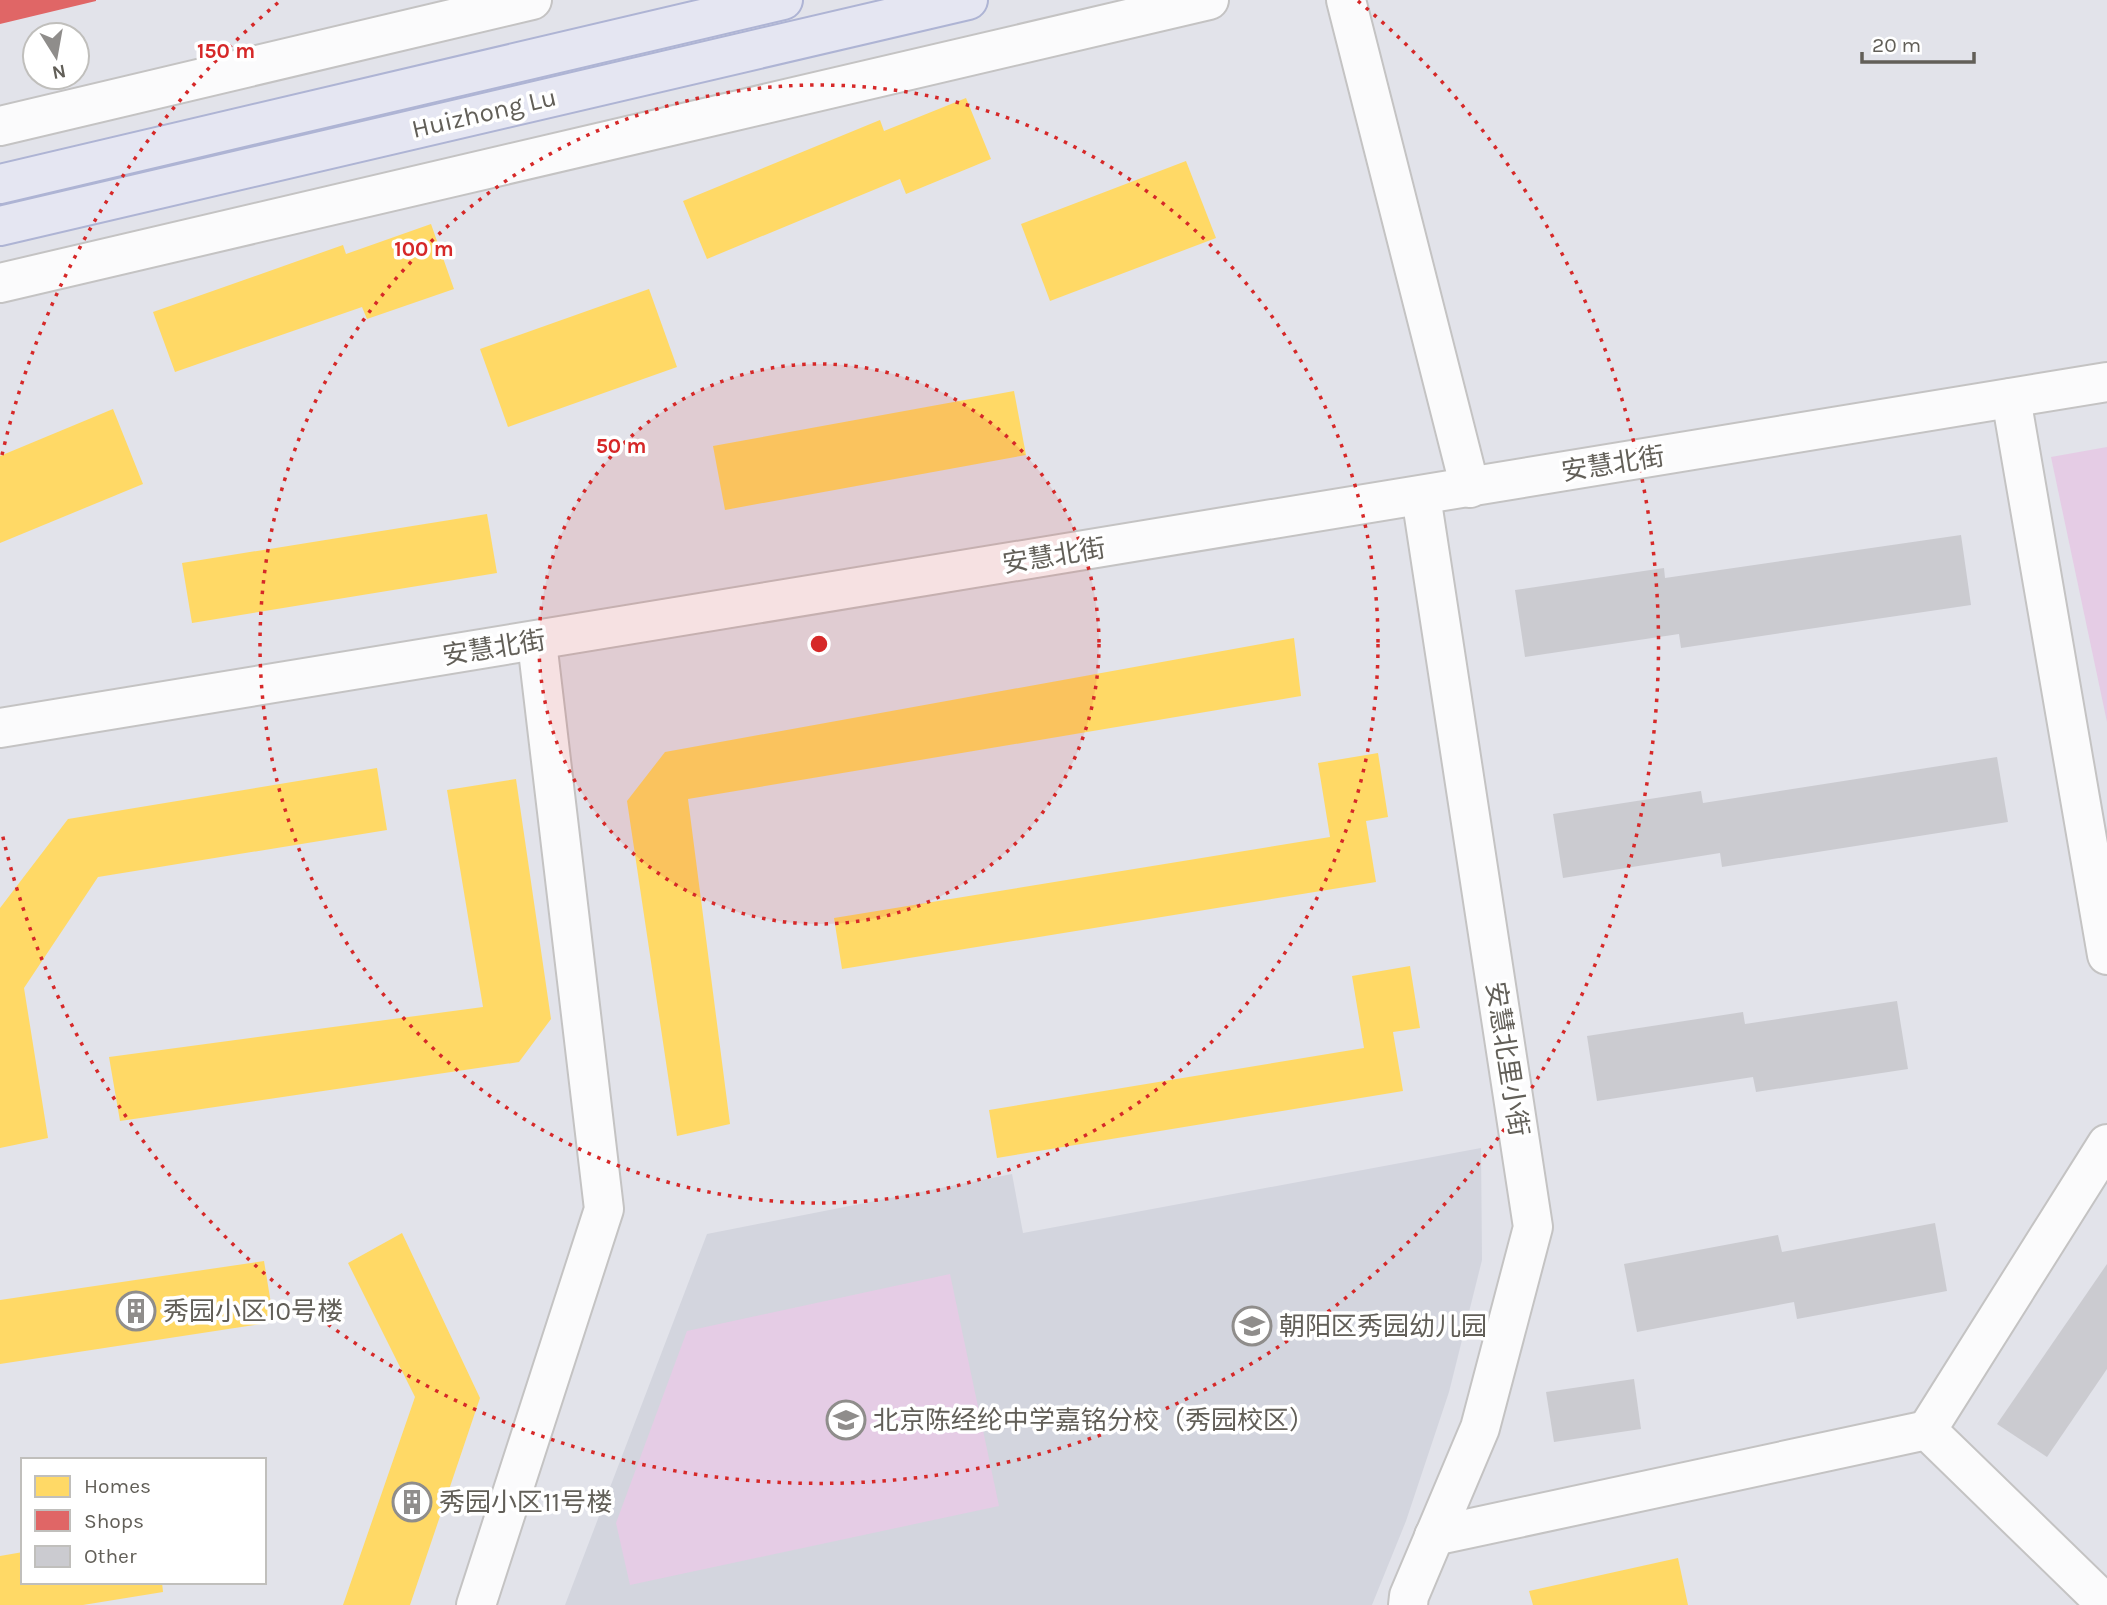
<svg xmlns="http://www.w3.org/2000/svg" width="2107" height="1605" viewBox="0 0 2107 1605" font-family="Karla,'Noto Sans SC',sans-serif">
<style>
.education{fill:#d3d5de}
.park{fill:#e5cce5}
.homes{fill:#ffd966}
.shops{fill:#e06666}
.building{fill:#cbcbd0}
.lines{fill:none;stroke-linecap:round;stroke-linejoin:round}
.minor-casing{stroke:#c4c3c3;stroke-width:42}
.major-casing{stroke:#aeb4d4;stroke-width:42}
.minor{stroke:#fbfbfc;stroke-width:38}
.major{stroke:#e5e6f2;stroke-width:38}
.ring{fill:none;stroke:#d62828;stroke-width:3.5;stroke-dasharray:3.5 7}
.labels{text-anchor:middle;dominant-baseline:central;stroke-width:7;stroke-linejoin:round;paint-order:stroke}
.street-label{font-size:26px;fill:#625f58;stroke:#fff}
.poi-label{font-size:26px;fill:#625f58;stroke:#fff;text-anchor:start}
.centre{fill:#d62828;stroke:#fff;stroke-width:3.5}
.ring-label{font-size:21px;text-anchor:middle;font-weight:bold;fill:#d62828;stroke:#fff;stroke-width:7;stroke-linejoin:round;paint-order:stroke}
</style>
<rect width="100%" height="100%" fill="#e2e3ea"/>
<!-- education -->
<polygon class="education" points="1481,1148 1482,1260 1449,1392 1406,1521 1372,1605 565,1605 707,1234 1012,1174 1023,1233"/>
<!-- park -->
<g class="park">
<polygon points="2107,447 2107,722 2051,457"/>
<polygon points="950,1274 999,1506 630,1585 616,1523 687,1331"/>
</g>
<!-- homes -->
<g class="homes">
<polygon points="966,98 991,159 906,194 900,179 707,259 683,201 880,120 884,131"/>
<polygon points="1186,161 1216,238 1050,301 1021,224"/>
<polygon points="431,224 454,289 367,319 362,307 175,372 153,312 343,245 346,254"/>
<polygon points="649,289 677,367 508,427 480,349"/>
<polygon points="1014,391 1026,455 725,510 713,446"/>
<polygon points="113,409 143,484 0,543 0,456"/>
<polygon points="487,514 497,573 192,623 182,563"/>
<polygon points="1294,638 1301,696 688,799 730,1124 677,1136 627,801 665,752"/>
<polygon points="1378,753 1388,817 1366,821 1376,882 842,969 834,918 1330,837 1318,763"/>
<polygon points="377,768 387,830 98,877 24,988 48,1138 0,1148 0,908 68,819"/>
<polygon points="516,779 551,1019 519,1062 120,1121 109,1057 483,1007 447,790"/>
<polygon points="1410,966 1420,1028 1393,1032 1403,1091 997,1158 989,1110 1364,1048 1352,976"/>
<polygon points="402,1233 480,1398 410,1605 343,1605 415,1397 348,1263"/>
<polygon points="264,1261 274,1322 0,1364 0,1300"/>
<polygon points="23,1552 23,1582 162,1582 163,1592 83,1605 0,1605 0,1556"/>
<polygon points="1678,1558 1688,1605 1533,1605 1529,1591"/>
</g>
<!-- shops -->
<polygon class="shops" points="0,0 96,0 96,1 0,24"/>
<!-- building -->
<g class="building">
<polygon points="1961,535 1971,605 1681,648 1679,634 1525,657 1515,590 1664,568 1665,578"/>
<polygon points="1997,757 2008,822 1722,867 1720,853 1563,878 1553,814 1701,791 1703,803"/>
<polygon points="1897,1001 1908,1069 1756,1092 1753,1077 1597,1101 1587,1036 1743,1012 1745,1024"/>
<polygon points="1935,1223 1947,1291 1797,1319 1794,1302 1637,1332 1624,1264 1778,1235 1782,1252"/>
<polygon points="2107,1264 2107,1369 2047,1457 1997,1424"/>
<polygon points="1634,1379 1641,1429 1554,1442 1546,1392"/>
</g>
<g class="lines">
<defs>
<g id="minor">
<polyline points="1346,0 1470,488"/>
<polyline points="0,126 532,0"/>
<polyline points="0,283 1209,0"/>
<polyline points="2011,398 2107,955"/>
<polyline points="0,728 2107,382"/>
<polyline points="1927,1430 2107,1144"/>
<polyline points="1434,1536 1927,1430 2107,1605"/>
<polyline points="476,1605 604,1209 537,642"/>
<polyline points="1408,1605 1409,1596 1480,1428 1533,1227 1421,496"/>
</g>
<g id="major">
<polyline points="0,184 783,0"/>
<polyline points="0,226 968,0"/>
</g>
</defs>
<!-- minor casing -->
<use href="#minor" class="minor-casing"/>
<!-- major casing -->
<use href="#major" class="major-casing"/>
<!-- minor -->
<use href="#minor" class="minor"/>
<!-- major -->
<use href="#major" class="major"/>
</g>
<!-- distance rings -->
<circle cx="819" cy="644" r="280" fill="#d62828" fill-opacity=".12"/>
<g class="ring">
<circle cx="819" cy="644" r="280"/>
<circle cx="819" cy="644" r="559"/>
<path d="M2 455A839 839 0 0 1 280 1M1358 1A839 839 0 1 1 2 833"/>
</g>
<!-- icons -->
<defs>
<symbol id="building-ring" viewBox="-11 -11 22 22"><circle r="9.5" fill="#fff" stroke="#8f8d8b" stroke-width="1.5"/><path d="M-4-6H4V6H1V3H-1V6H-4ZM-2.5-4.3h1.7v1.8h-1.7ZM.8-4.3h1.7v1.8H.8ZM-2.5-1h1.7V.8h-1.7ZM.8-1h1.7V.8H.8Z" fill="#8f8d8b"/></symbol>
<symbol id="school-ring" viewBox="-11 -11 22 22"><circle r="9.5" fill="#fff" stroke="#8f8d8b" stroke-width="1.5"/><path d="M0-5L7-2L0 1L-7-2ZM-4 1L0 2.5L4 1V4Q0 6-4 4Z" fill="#8f8d8b"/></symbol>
</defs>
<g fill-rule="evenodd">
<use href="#building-ring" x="114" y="1289" width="44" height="44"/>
<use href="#school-ring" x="1230" y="1304" width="44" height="44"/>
<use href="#school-ring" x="824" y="1398" width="44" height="44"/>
<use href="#building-ring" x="390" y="1480" width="44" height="44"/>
</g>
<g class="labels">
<!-- street labels -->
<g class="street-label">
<text transform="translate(484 113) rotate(-13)">Huizhong Lu</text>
<text transform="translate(1613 464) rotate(-9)">安慧北街</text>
<text transform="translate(1054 556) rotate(-9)">安慧北街</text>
<text transform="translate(494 648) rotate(-9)">安慧北街</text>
<text transform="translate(1507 1059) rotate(81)">安慧北里小街</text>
</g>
<!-- poi labels -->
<g class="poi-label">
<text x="163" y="1311">秀园小区10号楼</text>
<text x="1279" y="1326">朝阳区秀园幼儿园</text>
<text x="873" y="1420">北京陈经纶中学嘉铭分校（秀园校区）</text>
<text x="439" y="1502">秀园小区11号楼</text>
</g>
</g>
<circle cx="819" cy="644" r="10" class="centre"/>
<g class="ring-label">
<text x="226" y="58">150 m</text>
<text x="424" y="256">100 m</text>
<text x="621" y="453">50 m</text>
</g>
<!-- legend -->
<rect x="21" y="1458" width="245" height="126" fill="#ffffff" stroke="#c0bfbc" stroke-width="2"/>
<rect x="35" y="1476" width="35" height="21" fill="#ffd966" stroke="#c0bfbc" stroke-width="2"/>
<text x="84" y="1493" font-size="21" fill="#625f58">Homes</text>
<rect x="35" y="1510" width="35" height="21" fill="#e06666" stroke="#c0bfbc" stroke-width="2"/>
<text x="84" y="1528" font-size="21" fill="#625f58">Shops</text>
<rect x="35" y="1546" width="35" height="21" fill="#cbcbd0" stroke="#c0bfbc" stroke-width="2"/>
<text x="84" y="1563" font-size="21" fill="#625f58">Other</text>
<!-- north arrow -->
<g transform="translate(56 56) rotate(169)"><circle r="33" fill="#ffffff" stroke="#c0bfbc" stroke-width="2"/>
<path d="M0-5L12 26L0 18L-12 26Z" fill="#8f8d8b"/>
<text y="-10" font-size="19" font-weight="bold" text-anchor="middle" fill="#625f58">N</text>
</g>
<!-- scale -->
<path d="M1862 52v10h112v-10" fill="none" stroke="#625f58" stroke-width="3.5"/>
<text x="1872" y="52" font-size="21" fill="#625f58" stroke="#ffffff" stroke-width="5" paint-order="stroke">20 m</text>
</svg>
